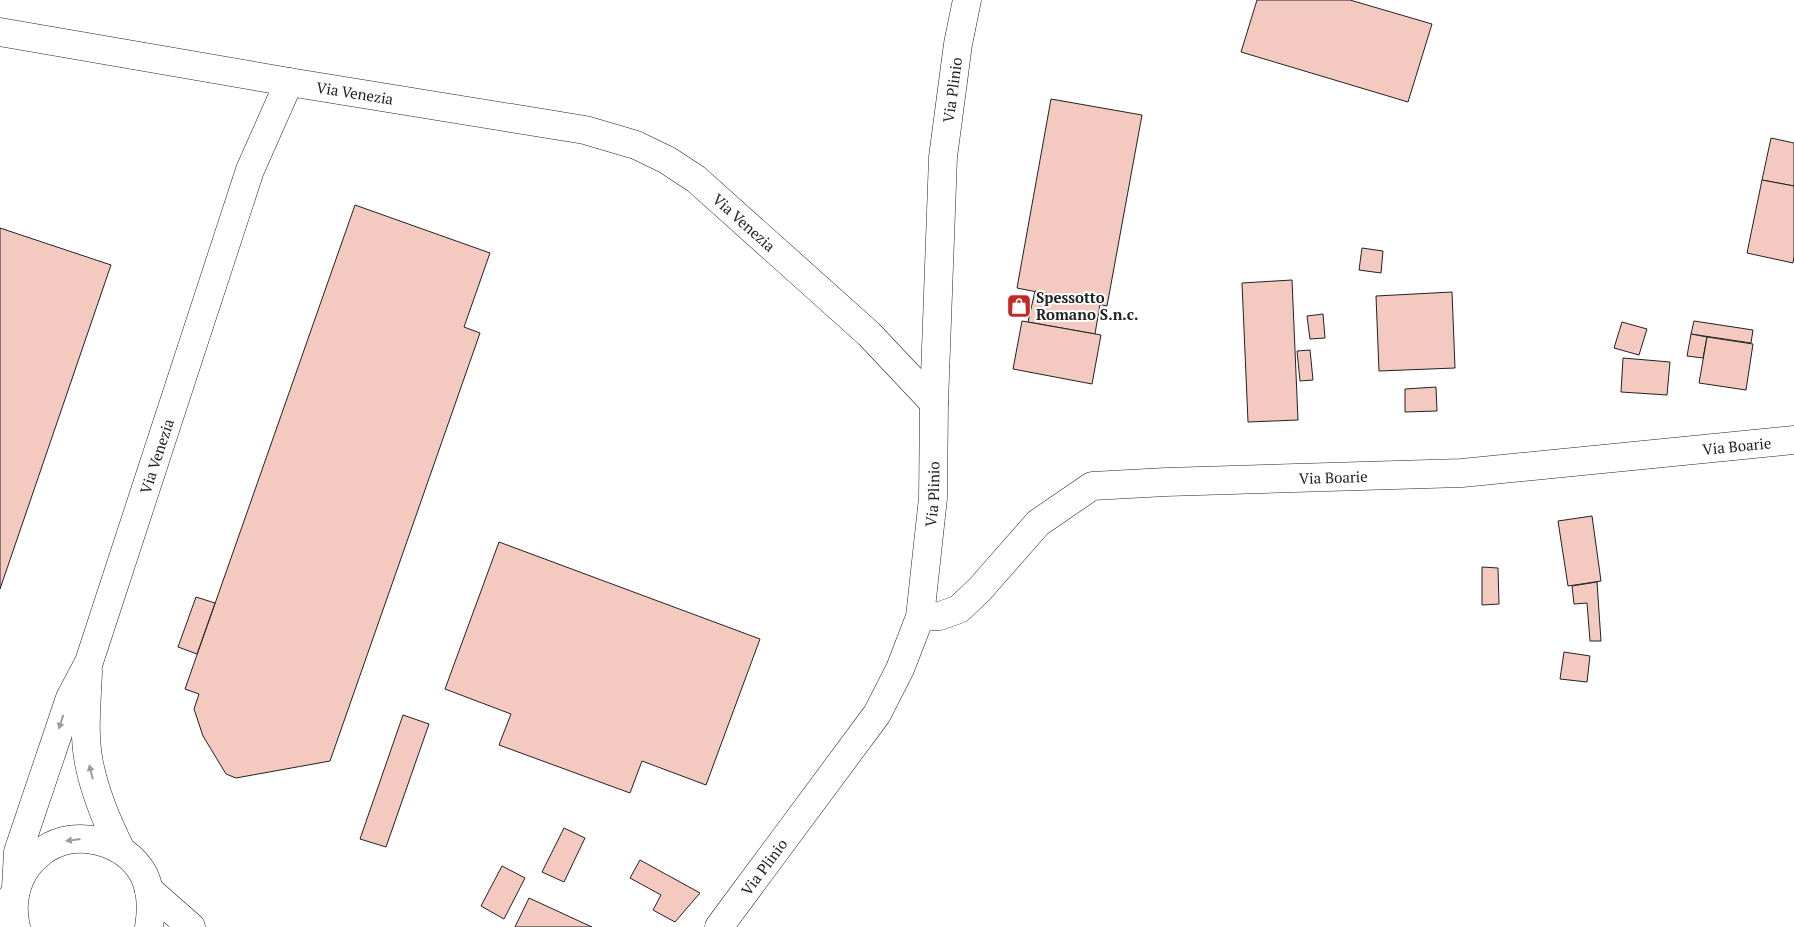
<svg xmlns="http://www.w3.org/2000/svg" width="1794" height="927" viewBox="0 0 1794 927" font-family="'PT Serif',serif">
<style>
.building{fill:#f3c9c0;stroke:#222}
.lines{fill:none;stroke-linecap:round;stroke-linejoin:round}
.minor-casing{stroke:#222;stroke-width:29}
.major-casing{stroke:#222;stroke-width:29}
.minor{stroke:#fff;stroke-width:28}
.major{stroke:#fff;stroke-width:28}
.oneway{fill:#9c9c9c}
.labels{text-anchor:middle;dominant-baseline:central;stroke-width:4;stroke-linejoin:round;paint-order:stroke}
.street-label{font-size:15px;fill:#222;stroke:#fff}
.poi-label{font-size:15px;font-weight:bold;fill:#222;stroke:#fff;text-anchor:start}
</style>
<rect width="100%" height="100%" fill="#fff"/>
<!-- building -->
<g class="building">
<polygon points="1257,0 1350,0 1432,24 1408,102 1241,52"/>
<polygon points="1051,99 1142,115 1107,306 1017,288"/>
<polygon points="1771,138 1794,143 1794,186 1762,180"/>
<polygon points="1762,180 1794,186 1794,256 1793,263 1747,253"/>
<polygon points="355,205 490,253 464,327 480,333 330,761 236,778 226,774 203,736 194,709 199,694 185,689"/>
<polygon points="0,228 111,265 0,589"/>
<polygon points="1362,248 1383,251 1381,273 1359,270"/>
<polygon points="1292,280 1298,420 1248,422 1242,283"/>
<polygon points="1035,291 1100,304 1095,334 1028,322"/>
<polygon points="1452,292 1455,368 1379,371 1376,296"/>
<polygon points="1323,314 1325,338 1310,339 1307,316"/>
<polygon points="1022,321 1101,335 1092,384 1013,369"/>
<polygon points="1694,321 1753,330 1751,343 1691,334"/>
<polygon points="1622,322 1647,329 1639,355 1614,348"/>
<polygon points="1691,334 1707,337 1703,358 1687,356"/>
<polygon points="1707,337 1753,344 1746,390 1699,383"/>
<polygon points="1310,350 1313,380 1300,381 1297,351"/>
<polygon points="1623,358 1670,362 1667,395 1621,392"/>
<polygon points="1436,387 1437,411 1405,412 1405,389"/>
<polygon points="1592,516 1601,581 1568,586 1558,521"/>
<polygon points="499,542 760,639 706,785 642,761 630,793 499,745 511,714 445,689"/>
<polygon points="1482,567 1498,568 1499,604 1482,605"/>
<polygon points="1597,582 1601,641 1590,641 1587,603 1574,604 1572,586"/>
<polygon points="196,597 215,603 197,654 178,647"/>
<polygon points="1564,652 1590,656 1587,682 1560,679"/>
<polygon points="403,715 429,724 386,847 360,839"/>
<polygon points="564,828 585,838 564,882 542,872"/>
<polygon points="640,860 700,893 675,922 653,910 661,895 630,878"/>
<polygon points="502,866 525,878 504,919 481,906"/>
<polygon points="529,898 592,927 515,927"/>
</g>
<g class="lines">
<defs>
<g id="minor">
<polyline points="0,32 289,82"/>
<path id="s1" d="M920,617l20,-1 19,-7 21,-20 58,-66 54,-37 74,-4 296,-9 332,-33"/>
<path d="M88,671c-1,31 -5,62 1,92 6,31 18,59 32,87"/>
<path id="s2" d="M16,888l2,-36 52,-154 19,-36 161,-492 39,-88 296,48 51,15 31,15 29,19 173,155 65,69"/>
<path d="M16,927c-4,-17 -3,-32 4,-48 5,-13 14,-21 24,-29 32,-22 81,-10 100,25 8,17 8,34 5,52"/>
<path id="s3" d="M719,927l158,-213 23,-45 20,-52 13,-119 1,-95 9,-246 15,-113 9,-44"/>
</g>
<g id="major">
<polyline points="149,890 191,927"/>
<polyline points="0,914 14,894"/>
</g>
</defs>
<!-- minor casing -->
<use href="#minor" class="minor-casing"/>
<!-- major casing -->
<use href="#major" class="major-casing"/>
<!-- minor -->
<use href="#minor" class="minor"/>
<!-- major -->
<use href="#major" class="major"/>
</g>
<!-- one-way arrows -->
<defs><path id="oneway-solid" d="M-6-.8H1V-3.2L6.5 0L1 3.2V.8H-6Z" transform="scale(1.25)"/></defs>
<g class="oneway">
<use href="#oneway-solid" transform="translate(61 722) rotate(108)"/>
<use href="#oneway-solid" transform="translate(91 772) rotate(-104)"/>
<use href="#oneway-solid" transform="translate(73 840) rotate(173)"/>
</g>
<!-- icons -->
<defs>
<symbol id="shop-square" viewBox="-11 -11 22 22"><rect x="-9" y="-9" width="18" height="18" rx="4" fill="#c62828" stroke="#fff"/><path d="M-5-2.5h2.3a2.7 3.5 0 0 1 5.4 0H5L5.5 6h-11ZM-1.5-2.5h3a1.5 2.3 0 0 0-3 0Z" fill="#fff"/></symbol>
</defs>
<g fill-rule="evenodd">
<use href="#shop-square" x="1005" y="292" width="28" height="28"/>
</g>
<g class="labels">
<!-- street labels -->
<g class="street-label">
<text stroke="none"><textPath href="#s3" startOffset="900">Via Plinio</textPath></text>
<text stroke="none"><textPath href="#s2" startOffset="920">Via Venezia</textPath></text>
<text stroke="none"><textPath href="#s2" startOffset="1340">Via Venezia</textPath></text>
<text stroke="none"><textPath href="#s1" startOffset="869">Via Boarie</textPath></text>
<text stroke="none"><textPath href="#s2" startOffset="456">Via Venezia</textPath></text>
<text stroke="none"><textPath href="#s1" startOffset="464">Via Boarie</textPath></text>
<text stroke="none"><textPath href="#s3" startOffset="495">Via Plinio</textPath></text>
<text stroke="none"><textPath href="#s3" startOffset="75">Via Plinio</textPath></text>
</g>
<!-- poi labels -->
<g class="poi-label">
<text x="1036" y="297">Spessotto<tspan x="1036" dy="17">Romano S.n.c.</tspan></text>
</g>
</g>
</svg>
